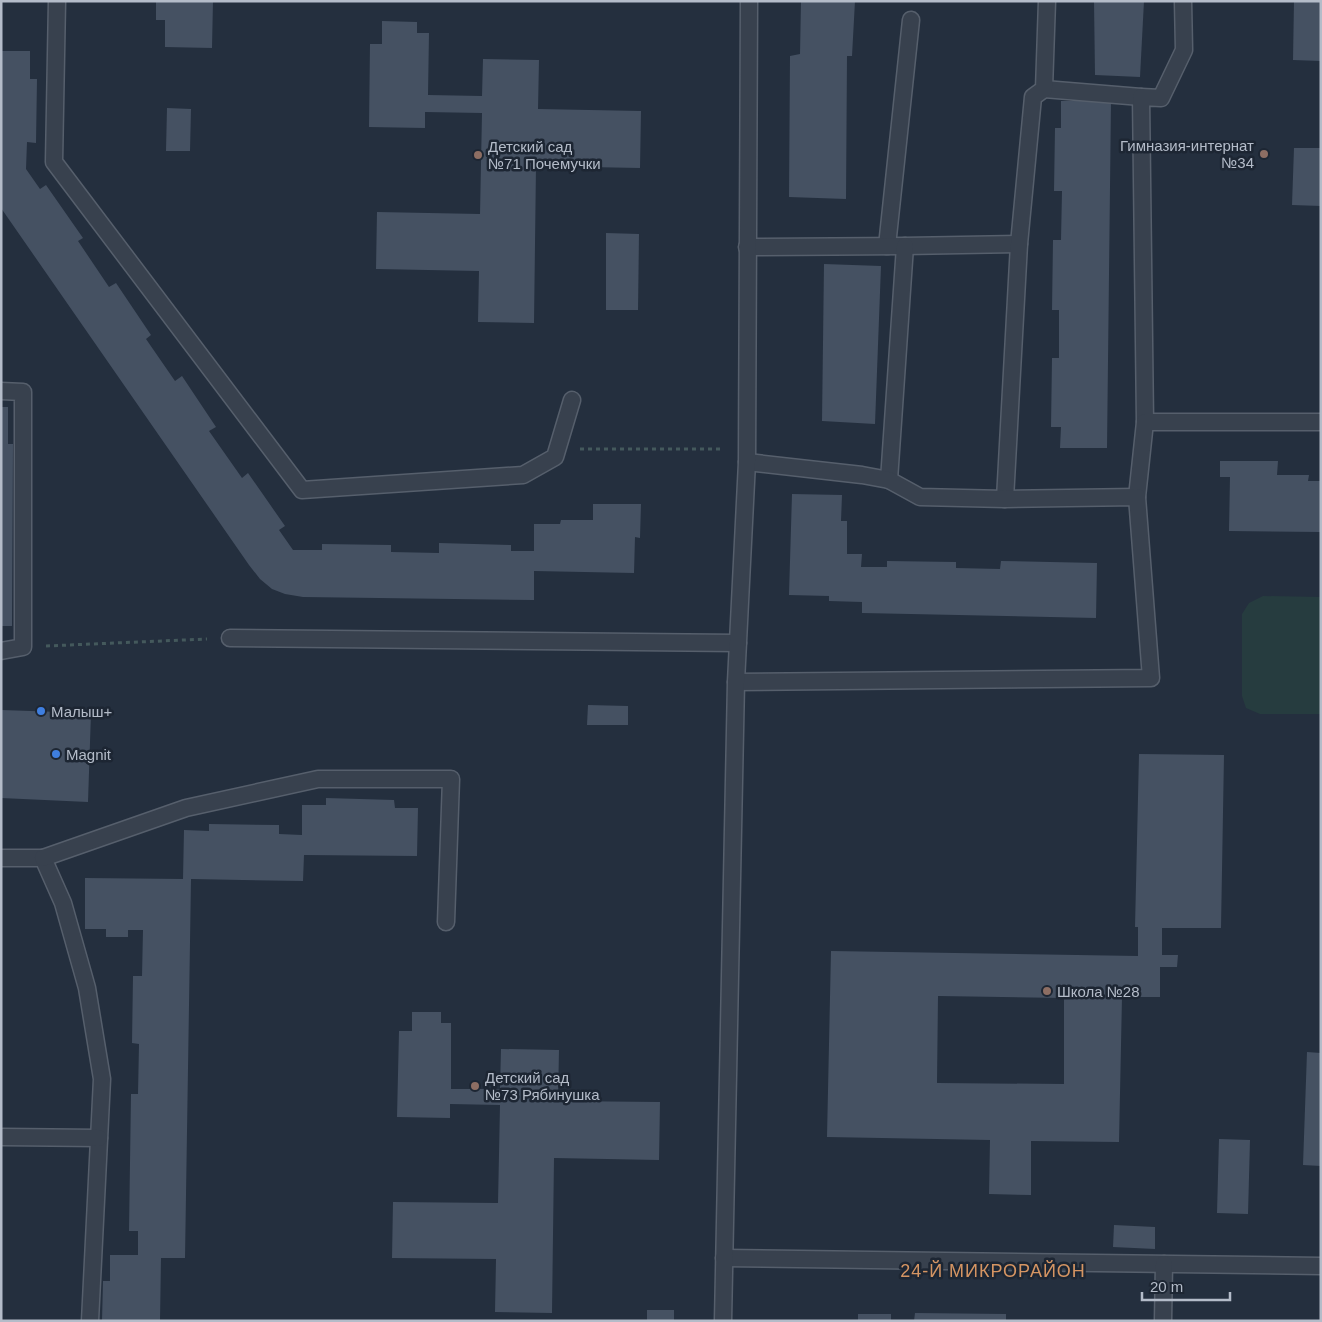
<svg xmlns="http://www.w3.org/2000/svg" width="1322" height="1322" viewBox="0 0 1322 1322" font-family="Arial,sans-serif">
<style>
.grass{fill:#263c3f}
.building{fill:#455162;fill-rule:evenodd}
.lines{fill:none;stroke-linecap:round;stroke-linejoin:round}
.service-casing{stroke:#565f6c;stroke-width:19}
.path{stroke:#44595c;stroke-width:3;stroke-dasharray:4 4;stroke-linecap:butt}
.service{stroke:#38414e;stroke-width:16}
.education-dot{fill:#8d6e63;stroke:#1d2633;stroke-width:2}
.shop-dot{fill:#3f7fe0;stroke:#1d2633;stroke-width:2}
.labels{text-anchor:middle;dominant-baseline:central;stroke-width:5;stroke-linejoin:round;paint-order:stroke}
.poi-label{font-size:15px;fill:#b4bcc9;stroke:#1d2633;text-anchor:start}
.quarter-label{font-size:18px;letter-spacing:1px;fill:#d59563;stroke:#1d2633}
</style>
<rect width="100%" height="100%" fill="#242f3e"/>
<!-- grass -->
<polygon class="grass" points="1263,596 1321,597 1321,714 1260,714 1246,708 1242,696 1242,614 1249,603"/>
<!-- building -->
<g class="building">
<polygon points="156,1 213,1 212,48 165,47 165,20 156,20"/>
<polygon points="801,1 855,1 852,56 847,56 846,199 789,197 790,56 800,54"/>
<polygon points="1094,1 1144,1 1140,77 1095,75"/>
<polygon points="1294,1 1321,1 1321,61 1293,60"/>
<polygon points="382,21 417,22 417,33 429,33 428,95 482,96 483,59 539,60 538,109 641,111 640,168 536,166 534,323 478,322 479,271 376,269 377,212 480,214 482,113 425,112 425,128 369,127 370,44 382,44"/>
<polygon points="1,51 30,51 30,79 37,79 36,143 27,142 26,169 40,189 46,185 83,238 78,241 109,287 116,283 151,335 146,339 175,381 182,376 216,427 209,431 242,478 248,473 285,526 279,530 293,550 322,550 322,544 391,545 391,552 439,553 439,543 511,545 511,551 534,551 534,524 560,524 561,520 593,520 593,504 641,504 640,538 635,537 634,573 534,571 534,600 303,597 285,594 272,589 260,579 249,565 1,208"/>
<polygon points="1061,101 1111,101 1107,448 1060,448 1061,427 1051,427 1052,358 1059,358 1059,310 1052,310 1053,240 1061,240 1062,191 1054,191 1055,128 1061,128"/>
<polygon points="167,108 191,109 190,151 166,151"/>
<polygon points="1294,148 1321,148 1321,206 1292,205"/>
<polygon points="606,233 639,234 638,310 606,310"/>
<polygon points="824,264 881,266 875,424 822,421"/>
<polygon points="1,407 8,407 8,444 13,444 12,626 1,626"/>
<polygon points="1220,461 1278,461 1277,475 1309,475 1308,481 1321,481 1321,532 1229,531 1230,477 1220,477"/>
<polygon points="792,494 842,495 841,521 847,521 847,554 862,554 861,567 887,567 887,561 956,562 956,568 1000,569 1001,561 1097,563 1096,618 862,613 862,602 829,601 829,596 789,595"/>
<polygon points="588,705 628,706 628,725 587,725"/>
<polygon points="1,710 91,713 88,802 1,798"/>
<path d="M1139,754l85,1 -3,173h-59v27h16l-1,12h-17v30h-38l-3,145 -88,-1v54l-42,-1 1,-54 -163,-3 4,-186 307,5v-29h-3zM938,996l126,2v86l-127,-1z"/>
<polygon points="326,798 394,800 395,808 418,808 417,856 304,855 303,881 191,879 185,1258 161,1258 160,1321 102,1321 103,1281 110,1281 110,1255 138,1255 138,1231 129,1231 131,1094 138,1094 139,1044 132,1043 133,976 142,976 143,930 128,930 128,937 106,937 106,929 85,929 85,878 183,879 184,830 209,831 209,824 279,825 279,834 302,835 302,805 326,805"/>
<polygon points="412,1012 441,1012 441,1023 451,1023 451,1089 500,1089 501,1049 559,1050 558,1101 660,1102 659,1160 554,1158 552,1313 495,1312 496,1259 392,1258 393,1202 498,1203 500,1105 450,1104 450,1118 397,1117 399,1031 412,1031"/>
<polygon points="1307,1052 1321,1053 1321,1166 1303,1165"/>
<polygon points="1219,1139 1250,1140 1248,1214 1217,1213"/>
<polygon points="1114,1225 1155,1227 1155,1249 1113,1247"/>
<rect x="647" y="1310" width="27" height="11"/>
<polygon points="915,1313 1006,1314 1006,1321 914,1321"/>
<rect x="858" y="1314" width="33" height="7"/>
</g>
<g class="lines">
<defs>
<g id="service">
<polyline points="57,1 54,162 302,490 523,475 555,457 572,400"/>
<polyline points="1044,89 1141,97"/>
<polyline points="887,246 911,20"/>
<polyline points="747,247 905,246 1019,244"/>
<polyline points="1,391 23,392 23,647 1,651"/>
<polyline points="1145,422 1141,97 1161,98 1184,50 1183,1"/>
<polyline points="889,480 905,246"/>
<polyline points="1137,497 1145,422 1321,422"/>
<polyline points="1005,499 1019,244 1033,97 1044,89 1047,1"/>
<polyline points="230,638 738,643"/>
<polyline points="736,682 1151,678 1137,497 1005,499 920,497 889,480 862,475 747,462"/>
<polyline points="1,858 43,858 63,903 87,988 102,1079 90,1321"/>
<polyline points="43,858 186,808 318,779 451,779 446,922"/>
<polyline points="3,1137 99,1138"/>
<polyline points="724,1258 1321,1266"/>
<polyline points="723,1321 736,682 747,462 749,1"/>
<polyline points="1163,1321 1164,1264"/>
</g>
</defs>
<!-- service casing -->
<use href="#service" class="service-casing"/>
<!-- path -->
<g class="path">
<polyline points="580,449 723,449"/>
<polyline points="46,646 207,639"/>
</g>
<!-- service -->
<use href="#service" class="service"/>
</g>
<!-- markers -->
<g class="education-dot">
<circle cx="1264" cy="154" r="5"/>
<circle cx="478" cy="155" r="5"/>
<circle cx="1047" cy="991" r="5"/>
<circle cx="475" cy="1086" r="5"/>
</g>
<g class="shop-dot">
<circle cx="41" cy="711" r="5"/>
<circle cx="56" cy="754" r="5"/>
</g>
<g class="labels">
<!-- poi labels -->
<g class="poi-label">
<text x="1254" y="145" text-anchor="end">Гимназия-интернат<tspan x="1254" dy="17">№34</tspan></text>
<text x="488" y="146">Детский сад<tspan x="488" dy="17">№71 Почемучки</tspan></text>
<text x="51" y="711">Малыш+</text>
<text x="66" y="754">Magnit</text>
<text x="1057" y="991">Школа №28</text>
<text x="485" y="1077">Детский сад<tspan x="485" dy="17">№73 Рябинушка</tspan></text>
</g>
<!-- quarter labels -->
<g class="quarter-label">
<text x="993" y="1271">24-Й МИКРОРАЙОН</text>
</g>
</g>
<!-- border -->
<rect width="1322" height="1322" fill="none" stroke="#b4bcc9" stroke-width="5"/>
<!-- scale -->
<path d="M1142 1292v8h88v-8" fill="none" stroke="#b4bcc9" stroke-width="2.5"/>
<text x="1150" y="1292" font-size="15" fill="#b4bcc9" stroke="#1d2633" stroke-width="4" paint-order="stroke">20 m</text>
</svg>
